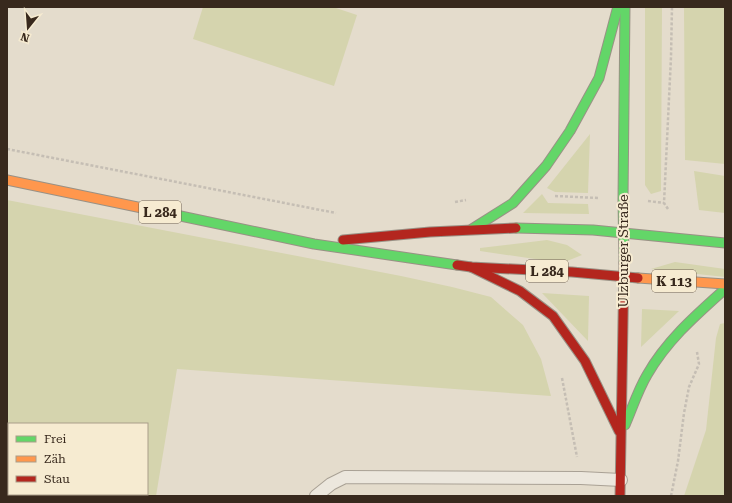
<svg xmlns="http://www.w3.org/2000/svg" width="732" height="503" viewBox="0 0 732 503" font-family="'Roboto Serif',serif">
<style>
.green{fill:#d5d4ae;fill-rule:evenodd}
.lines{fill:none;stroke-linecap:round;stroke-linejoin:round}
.lane-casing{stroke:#a9a195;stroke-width:14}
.fast-casing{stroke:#999185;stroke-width:11}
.slow-casing{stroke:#999185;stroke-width:11}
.jam-casing{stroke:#999185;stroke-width:11}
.path{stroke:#c5beb4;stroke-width:2.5;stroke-dasharray:3 2;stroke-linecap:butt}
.lane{stroke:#ece7dd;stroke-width:12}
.fast{stroke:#63d668;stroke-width:9}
.slow{stroke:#ff974d;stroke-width:9}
.jam{stroke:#b3261e;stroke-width:9}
.labels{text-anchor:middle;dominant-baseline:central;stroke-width:4;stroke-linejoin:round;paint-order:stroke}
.shield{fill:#f6ebd1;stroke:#716353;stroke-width:1}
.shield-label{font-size:13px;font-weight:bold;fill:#38291d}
.street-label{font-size:14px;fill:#38291d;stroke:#f6ebd1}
</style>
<rect width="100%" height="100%" fill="#e4dccc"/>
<!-- green -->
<g class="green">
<polygon points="203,7 333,7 357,15 334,86 193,39"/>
<polygon points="645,7 662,7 661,191 651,194 645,185"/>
<polygon points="684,7 725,7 725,164 685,160"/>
<polygon points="590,134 588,193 555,192 547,188"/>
<polygon points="694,171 725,176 725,213 699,210"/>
<polygon points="542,194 548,203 588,204 589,214 523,213"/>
<path d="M7,200l394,76 51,11 39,10 32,28 18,34 10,37 -374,-27 -21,127h-149zM9,424h138v70h-138z"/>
<polygon points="547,240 567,245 582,255 562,263 480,251 480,248"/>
<polygon points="675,262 725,269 725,277 651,269"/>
<polygon points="542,293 589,296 588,341"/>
<polygon points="642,309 679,311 641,347"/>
<polygon points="725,323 725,496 684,496 706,430 716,338 720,324"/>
</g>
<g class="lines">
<defs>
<polyline id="lane" points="316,496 331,484 345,477 581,478 621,480"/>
<g id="fast">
<polyline points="171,214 314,244 457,265"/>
<polyline points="516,228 593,230 725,243"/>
<polyline points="472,229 513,203 546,166 570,131 599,78 617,10"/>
<polyline points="624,263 623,199 625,7"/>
<path d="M625,425c7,-16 13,-35 22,-50 20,-35 49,-60 78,-86"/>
</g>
<g id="slow">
<polyline points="7,180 171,214"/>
<polyline points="638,278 725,284"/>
</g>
<g id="jam">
<polyline points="343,240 430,232 516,228"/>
<polyline points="457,265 471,267 572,272 638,278"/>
<polyline points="471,267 520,291 553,316 585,361 619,431"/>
<polyline points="620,496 624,263"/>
</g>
</defs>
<!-- lane casing -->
<use href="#lane" class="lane-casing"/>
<!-- fast casing -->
<use href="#fast" class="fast-casing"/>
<!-- slow casing -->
<use href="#slow" class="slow-casing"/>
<!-- jam casing -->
<use href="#jam" class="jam-casing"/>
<!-- path -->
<g class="path">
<polyline points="7,149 336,213"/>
<polyline points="555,196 598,198"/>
<polyline points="648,201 664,203"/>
<polyline points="455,202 466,200"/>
<polyline points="668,209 664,203 671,57 672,7"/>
<polyline points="562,378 577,457"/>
<polyline points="671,496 678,461 684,413 689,387 699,364 697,352"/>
</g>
<!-- lane -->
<use href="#lane" class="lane"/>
<!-- fast -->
<use href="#fast" class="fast"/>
<!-- slow -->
<use href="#slow" class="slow"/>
<!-- jam -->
<use href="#jam" class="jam"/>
</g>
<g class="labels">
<!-- shield labels -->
<g class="shield">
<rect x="139" y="201" width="42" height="22" rx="3"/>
<rect x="526" y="260" width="42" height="22" rx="3"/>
<rect x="652" y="270" width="44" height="22" rx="3"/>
</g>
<g class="shield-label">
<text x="160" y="212">L 284</text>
<text x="547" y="271">L 284</text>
<text x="674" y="281">K 113</text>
</g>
<!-- street labels -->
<g class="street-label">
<text transform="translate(623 251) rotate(-90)">Ulzburger Straße</text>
</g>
</g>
<!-- border -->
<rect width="732" height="503" fill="none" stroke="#38291d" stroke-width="16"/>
<!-- legend -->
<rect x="8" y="423" width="140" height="72" fill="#f6ebd1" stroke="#aa9d89"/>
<rect x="16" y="436" width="20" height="6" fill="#63d668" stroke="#aa9d89"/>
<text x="44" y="443" font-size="12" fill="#38291d">Frei</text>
<rect x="16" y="456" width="20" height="6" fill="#ff974d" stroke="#aa9d89"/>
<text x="44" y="463" font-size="12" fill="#38291d">Zäh</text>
<rect x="16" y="476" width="20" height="6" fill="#b3261e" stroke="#aa9d89"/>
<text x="44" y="483" font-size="12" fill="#38291d">Stau</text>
<!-- north arrow -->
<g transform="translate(28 28) rotate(197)" stroke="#f6ebd1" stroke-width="3" paint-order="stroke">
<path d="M0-3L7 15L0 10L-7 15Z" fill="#38291d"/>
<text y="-6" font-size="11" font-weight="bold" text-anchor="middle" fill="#38291d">N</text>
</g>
</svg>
